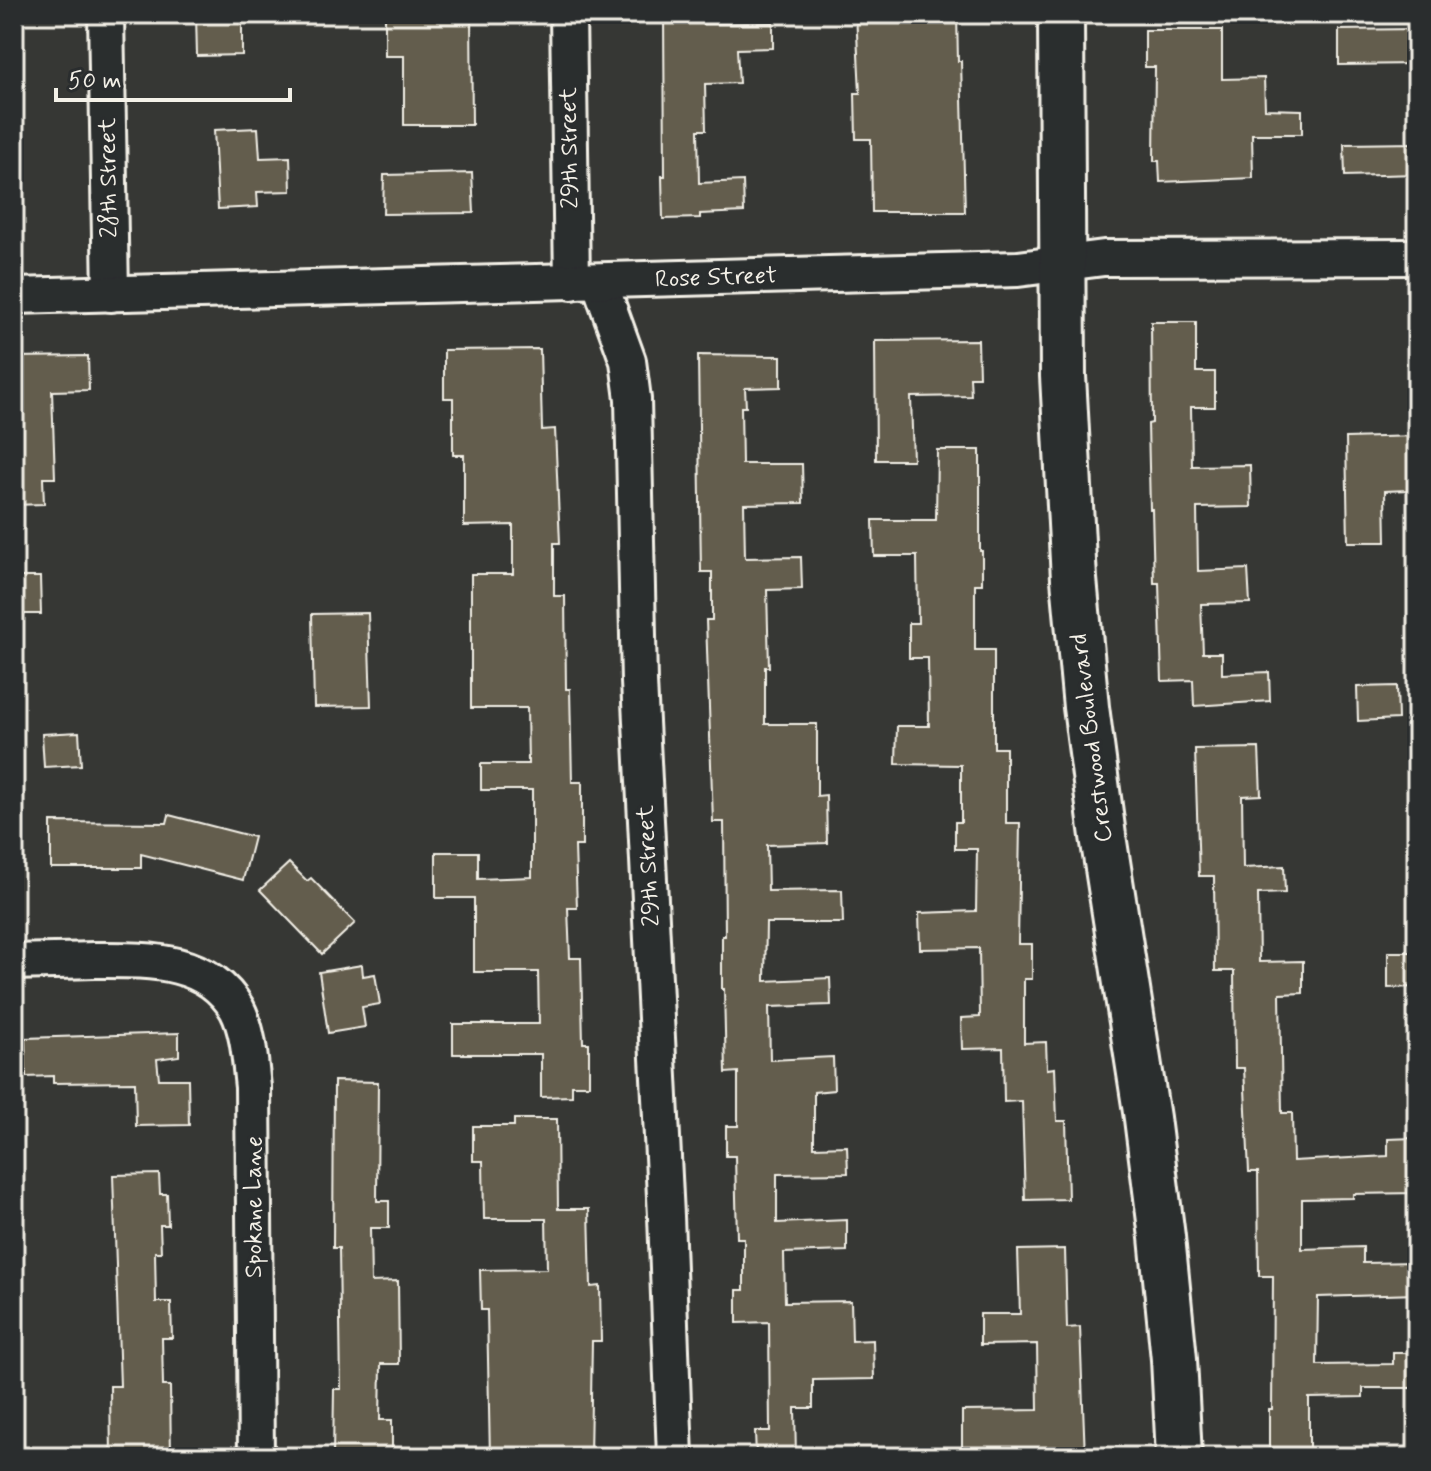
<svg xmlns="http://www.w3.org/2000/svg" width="1431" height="1471" viewBox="0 0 1431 1471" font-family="Mynerve,sans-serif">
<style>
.building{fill:#645d4d;stroke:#f4f1e8;stroke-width:2}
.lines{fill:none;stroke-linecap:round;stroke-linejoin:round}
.street-casing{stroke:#f4f1e8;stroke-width:40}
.secondary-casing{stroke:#f4f1e8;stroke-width:50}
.street{stroke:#2a2d2e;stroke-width:34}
.secondary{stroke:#2a2d2e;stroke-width:44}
.labels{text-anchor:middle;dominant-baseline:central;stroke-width:6;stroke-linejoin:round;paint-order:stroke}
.street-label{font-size:24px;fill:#f4f1e8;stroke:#2a2d2e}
</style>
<rect width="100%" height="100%" fill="#363734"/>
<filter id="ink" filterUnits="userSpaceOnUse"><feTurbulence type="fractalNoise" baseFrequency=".0125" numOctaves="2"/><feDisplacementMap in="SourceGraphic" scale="16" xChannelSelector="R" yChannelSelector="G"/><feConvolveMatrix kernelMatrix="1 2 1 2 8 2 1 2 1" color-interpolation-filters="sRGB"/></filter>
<g filter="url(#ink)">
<!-- building -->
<g class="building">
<polygon points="196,14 242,14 242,55 197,56"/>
<polygon points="385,14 471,14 472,125 404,125 404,56 385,56"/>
<polygon points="664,14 702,14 703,24 773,23 773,48 737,49 739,83 705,84 706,130 698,130 699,183 743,181 744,212 700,214 700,218 663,219 662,176 665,176"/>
<polygon points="856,14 957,14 958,61 961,61 965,212 872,212 871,139 856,139 855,93 860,93"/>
<polygon points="1417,29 1417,64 1339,65 1339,30"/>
<polygon points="1145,30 1222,30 1222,79 1264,78 1265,109 1302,110 1302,134 1252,134 1253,178 1160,182 1159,161 1154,161 1155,67 1145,67"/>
<polygon points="258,128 260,158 290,157 291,191 257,192 258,207 218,209 214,130"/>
<polygon points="1417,143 1417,174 1345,176 1344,144"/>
<polygon points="472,173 474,213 383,214 384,175"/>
<polygon points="1151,322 1196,322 1196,372 1215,372 1215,407 1191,407 1192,466 1250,465 1251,507 1197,508 1198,571 1248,569 1250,603 1201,604 1203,653 1222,653 1222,674 1269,672 1270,701 1194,706 1193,680 1162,681 1159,583 1154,583 1152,509 1150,509 1148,424 1152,423"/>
<polygon points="978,340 979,377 970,377 971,396 911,397 913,460 876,460 875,341"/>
<polygon points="540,349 542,430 555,429 560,543 554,543 554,596 565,596 566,689 570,689 572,782 582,782 582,846 575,846 577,908 568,908 570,958 581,958 583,1043 589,1043 589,1085 572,1085 572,1096 541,1097 541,1054 453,1054 453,1024 539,1024 538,972 474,972 474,898 436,898 436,852 478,852 478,879 532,877 532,790 481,790 481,764 528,764 527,708 471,708 471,574 513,574 513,525 464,526 464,455 453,455 453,398 444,398 444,350"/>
<polygon points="698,355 781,356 781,387 745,388 746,407 741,407 742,464 802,464 803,503 744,504 745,558 801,557 802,589 767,590 769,667 765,667 765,724 817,724 817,796 826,795 827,843 767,845 768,891 842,890 843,923 766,923 765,981 830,978 831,1005 769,1007 770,1060 833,1057 834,1090 814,1092 814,1147 847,1146 848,1173 777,1174 777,1223 847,1220 847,1251 784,1253 785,1302 851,1301 852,1341 873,1340 874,1379 813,1380 813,1408 795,1408 796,1457 756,1457 755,1431 770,1431 769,1322 737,1323 737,1290 744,1290 744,1238 737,1238 735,1156 726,1156 726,1126 738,1126 738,1072 726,1073 724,989 722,989 722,936 725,936 724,822 713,822 706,620 712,620 712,572 701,572"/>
<polygon points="88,356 89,390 52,391 55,478 43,478 44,504 14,505 14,357"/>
<polygon points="1417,436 1417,481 1408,481 1408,490 1385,491 1386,542 1348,542 1346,438"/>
<polygon points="937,450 980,450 980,551 982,551 982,584 975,584 975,650 994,650 994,748 1006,748 1006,823 1020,823 1018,944 1032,944 1032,979 1024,979 1024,1043 1046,1042 1047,1069 1055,1068 1057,1121 1066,1121 1068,1199 1025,1200 1022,1101 1004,1102 1003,1048 962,1049 961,1018 980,1017 979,948 920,949 919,913 976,911 977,849 955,849 955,822 961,822 961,765 896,764 897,726 929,726 928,658 909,658 909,623 918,623 917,556 874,556 873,520 936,520"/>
<polygon points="14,577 40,577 41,614 14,614"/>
<polygon points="368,613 371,706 314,707 312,614"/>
<polygon points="1397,686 1398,719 1358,721 1357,687"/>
<polygon points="79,732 81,765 44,767 42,734"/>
<polygon points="1259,748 1261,795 1242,796 1243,868 1284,866 1285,893 1258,894 1259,962 1303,961 1303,993 1280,994 1282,1113 1292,1113 1293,1161 1388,1156 1388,1139 1414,1138 1414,1155 1417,1155 1417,1193 1353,1194 1353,1198 1302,1199 1302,1249 1363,1247 1363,1263 1417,1262 1417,1294 1318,1297 1317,1365 1393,1364 1393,1353 1417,1353 1417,1388 1363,1388 1363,1397 1309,1398 1309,1457 1269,1457 1269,1409 1272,1409 1273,1276 1259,1276 1258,1172 1249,1172 1244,1068 1235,1068 1234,971 1215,971 1214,876 1199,876 1195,749"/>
<polygon points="169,815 254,837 243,880 141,854 141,868 51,868 51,822 167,823"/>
<polygon points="289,863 307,881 311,878 355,923 322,954 260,890"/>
<polygon points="1388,952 1417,952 1417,987 1388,988"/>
<polygon points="362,965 363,976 375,974 380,1004 362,1007 365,1027 328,1033 319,972"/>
<polygon points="179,1033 179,1056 157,1059 159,1079 188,1079 189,1125 136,1126 135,1082 53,1083 53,1076 26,1077 25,1038"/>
<polygon points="334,1081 378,1082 377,1201 389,1201 389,1228 370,1228 371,1282 398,1281 399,1364 381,1364 380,1420 392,1420 392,1451 382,1451 382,1457 333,1457 334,1389 341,1389 339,1248 333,1248"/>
<polygon points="514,1119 557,1119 558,1209 589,1209 591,1287 600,1286 601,1341 592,1341 590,1457 490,1457 487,1310 481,1310 480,1270 547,1269 546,1219 484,1219 483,1161 473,1161 473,1126 514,1126"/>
<polygon points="159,1174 160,1194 167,1194 168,1225 160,1225 161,1252 155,1252 156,1302 171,1302 172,1338 162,1338 163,1386 170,1386 171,1457 111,1457 110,1386 120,1386 113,1175"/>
<polygon points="1065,1249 1067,1328 1080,1327 1085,1457 1046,1457 1046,1448 962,1449 962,1411 1038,1410 1037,1344 980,1345 980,1314 1020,1314 1018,1250"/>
</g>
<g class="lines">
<defs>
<g id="street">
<polyline points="106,14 111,294"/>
<polyline points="568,14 572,282"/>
<polyline points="599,281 628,361 633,399 639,682 666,1216 675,1457"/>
<polyline points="14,296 1018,269 1104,258 1417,257"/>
<path d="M14,962c27,-1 53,-1 80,-2 51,0 113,-3 143,49 12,23 13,53 16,78l3,370"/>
</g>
<polyline id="secondary" points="1061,14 1063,376 1074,579 1086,707 1103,836 1147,1118 1162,1237 1174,1359 1179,1457"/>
</defs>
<!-- street casing -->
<use href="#street" class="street-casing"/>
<!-- secondary casing -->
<use href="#secondary" class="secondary-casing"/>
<!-- street -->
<use href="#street" class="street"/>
<!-- secondary -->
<use href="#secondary" class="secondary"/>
</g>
</g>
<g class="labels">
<!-- street labels -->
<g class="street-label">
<text transform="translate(570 148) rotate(-91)">29th Street</text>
<text transform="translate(109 178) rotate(-91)">28th Street</text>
<text transform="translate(716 278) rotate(-2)">Rose Street</text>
<text transform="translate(1092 738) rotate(-97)">Crestwood Boulevard</text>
<text transform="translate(649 866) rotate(-93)">29th Street</text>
<text transform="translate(254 1207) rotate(-90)">Spokane Lane</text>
</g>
</g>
<!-- margin -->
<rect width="1431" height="1471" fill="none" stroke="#2a2d2e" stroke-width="48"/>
<rect x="24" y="24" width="1383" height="1423" fill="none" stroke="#f4f1e8" stroke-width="3" filter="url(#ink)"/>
<!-- scale -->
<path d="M56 88v12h234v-12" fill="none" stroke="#f4f1e8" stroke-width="4"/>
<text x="68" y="88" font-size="24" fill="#f4f1e8" stroke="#2a2d2e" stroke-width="6" paint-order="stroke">50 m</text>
</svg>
